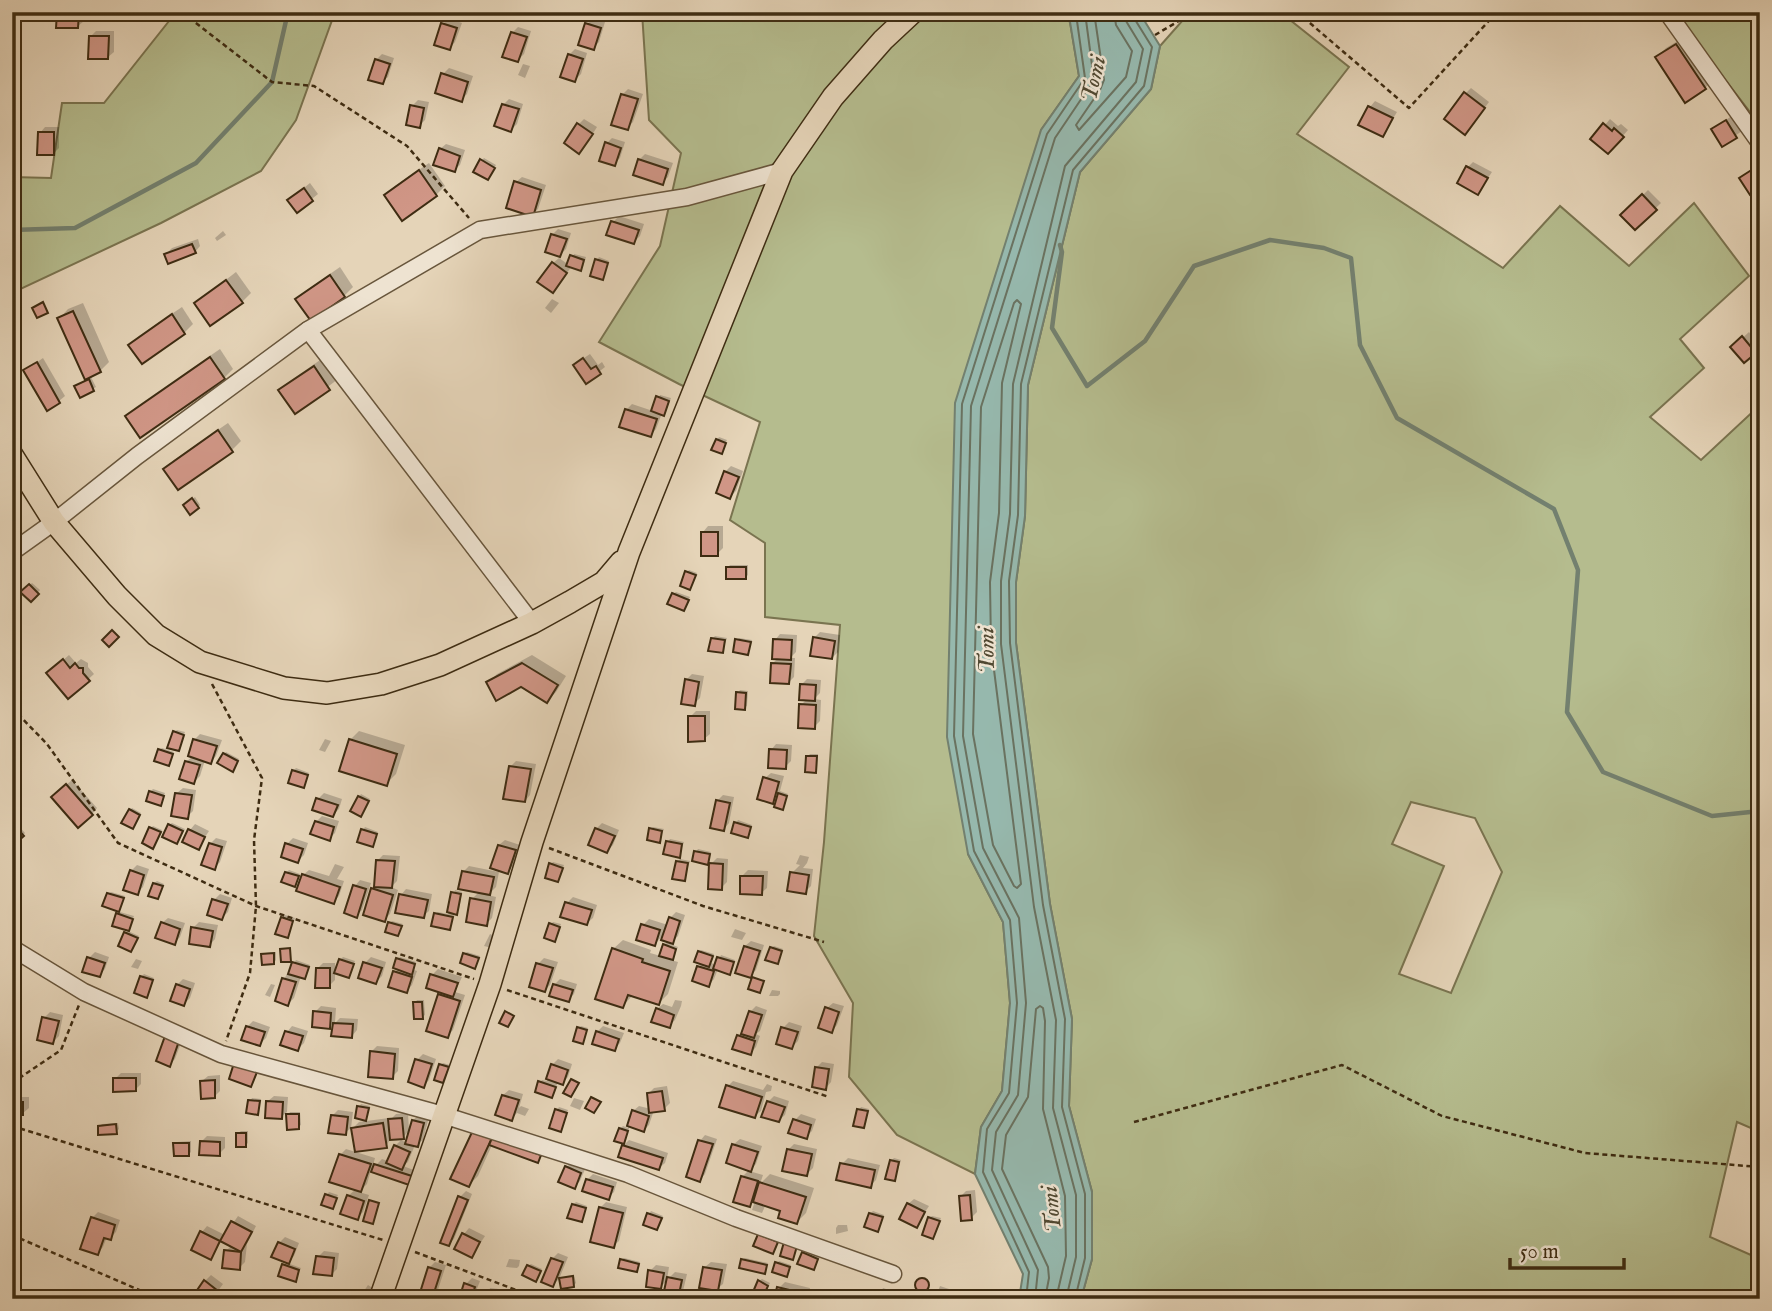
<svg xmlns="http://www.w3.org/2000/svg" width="1772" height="1311" viewBox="0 0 1772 1311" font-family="'IM FELL English',serif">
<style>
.green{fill:#b5bc8e;stroke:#7a7450;stroke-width:2;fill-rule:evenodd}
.water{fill:#96b8ad;stroke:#73806f;stroke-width:2}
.shadow{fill:#0003}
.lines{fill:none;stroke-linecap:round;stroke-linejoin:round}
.shore{stroke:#6a7260;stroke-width:2}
.stream{stroke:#73806f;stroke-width:4.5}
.building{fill:#d09686;stroke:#3e2c12;stroke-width:2}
.minor-casing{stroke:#68563c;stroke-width:19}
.major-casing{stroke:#3e2c12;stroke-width:24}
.path{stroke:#3e2c12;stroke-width:2.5;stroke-dasharray:5 3.5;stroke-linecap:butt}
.minor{stroke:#eee3d1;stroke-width:16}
.major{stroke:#e5d4b8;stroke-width:21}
.labels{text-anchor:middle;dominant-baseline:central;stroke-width:5;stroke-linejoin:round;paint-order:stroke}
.water-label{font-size:23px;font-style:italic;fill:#504831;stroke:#eee3d1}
</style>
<rect width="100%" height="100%" fill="#e5d4b8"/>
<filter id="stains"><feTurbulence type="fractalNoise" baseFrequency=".00286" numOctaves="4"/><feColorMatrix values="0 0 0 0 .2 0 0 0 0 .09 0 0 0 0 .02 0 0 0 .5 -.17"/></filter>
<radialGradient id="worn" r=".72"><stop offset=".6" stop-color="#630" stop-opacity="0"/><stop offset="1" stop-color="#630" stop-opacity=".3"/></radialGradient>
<!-- green -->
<g class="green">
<polygon points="168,12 335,12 296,120 261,171 161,223 12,293 12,177 51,178 62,103 104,103 169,21"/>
<polygon points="642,12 1061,12 1070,22 1079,76 1041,130 968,854 1003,922 1010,1003 1002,1091 981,1127 975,1174 897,1135 849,1077 853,1003 814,936 824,842 840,625 765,617 765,543 730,520 760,422 679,384 599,342 660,246 681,153 649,120"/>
<path d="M1190,12h90l69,55 -52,67 206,134 57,-62 69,60 65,-63 55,73 -69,63 24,29 -54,49 51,43 59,-55v727l-23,-10 -27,115 50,22v27l-4,13h-675l11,-40v-67l-23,-86 3,-87 -22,-115 -34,-261v-61l9,-66 3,-131 52,-213 71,-83 9,-43zM1411,802l64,16 27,54 -51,121 -52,-19 45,-108 -52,-22z"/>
<polygon points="1673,12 1760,12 1760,125"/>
</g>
<!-- water -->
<polygon class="water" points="1061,12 1139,12 1160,46 1151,89 1080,172 1028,385 1025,516 1016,582 1016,643 1050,904 1072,1019 1069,1106 1092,1192 1092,1259 1081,1299 1019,1299 1023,1274 975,1174 981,1127 1002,1091 1010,1003 1003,922 968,854 947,737 955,403 1041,130 1079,76 1070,22"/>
<!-- shadow -->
<g class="shadow">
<polygon points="59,12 84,12 84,21 78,26"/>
<polygon points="381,12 398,12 393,18"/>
<polygon points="1458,12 1477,12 1468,21"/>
<polygon points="448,18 462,23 455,42 450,48 443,24"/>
<polygon points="593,18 605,22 599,42 593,48 587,24"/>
<polygon points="518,27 531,31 524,54 518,60 512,33"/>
<polygon points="96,31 114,31 114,52 108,57 90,37"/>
<polygon points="1686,36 1714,79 1705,88 1657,57 1666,48"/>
<polygon points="575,49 587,53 581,74 575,80 569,55"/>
<polygon points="382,54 394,58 388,77 382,82 376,60"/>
<polygon points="523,64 530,66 525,78 518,75"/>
<polygon points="449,68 473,76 467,94 461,100 443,74"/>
<polygon points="1471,88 1489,102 1470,127 1465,94"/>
<polygon points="628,89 643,94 633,122 627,128 622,95"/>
<polygon points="509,99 523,104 517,124 511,130 503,105"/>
<polygon points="418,100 429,102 425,120 419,126 412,106"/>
<polygon points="1375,101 1397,112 1383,135 1370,107"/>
<polygon points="1733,115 1742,131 1722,145 1713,129"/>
<polygon points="584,119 597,127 585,146 579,124"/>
<polygon points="1610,119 1618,126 1621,124 1628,130 1614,146 1605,125"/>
<polygon points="45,127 59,127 59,148 53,154 40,133"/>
<polygon points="612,138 625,142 620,158 614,164 607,143"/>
<polygon points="446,144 465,150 460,165 454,170 440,149"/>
<polygon points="645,154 673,163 668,177 662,183 635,174 640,159"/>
<polygon points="484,158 496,165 490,176 481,161"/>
<polygon points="1473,162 1492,172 1478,193 1468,167"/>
<polygon points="429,163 445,186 436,195 402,218 386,195 395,186"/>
<polygon points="1760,165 1760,187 1747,173"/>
<polygon points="522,177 546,185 538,209 532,215 516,182"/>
<polygon points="310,183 318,194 297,211 289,200"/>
<polygon points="1648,190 1661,203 1635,228 1623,215"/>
<polygon points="619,216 644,224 640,236 634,242 613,222"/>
<polygon points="558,229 571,233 566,249 560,255 552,235"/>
<polygon points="223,231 226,235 217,241 215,238"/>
<polygon points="198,239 200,246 195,252 166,254 172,248"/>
<polygon points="574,254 586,257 583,267 580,269 572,266 558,285 553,263 559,258 569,265"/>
<polygon points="599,257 609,261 602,278 597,260"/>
<polygon points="340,267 353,287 344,296 297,299 307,290"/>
<polygon points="236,272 251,293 242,302 196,303"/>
<polygon points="552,299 559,303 551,313 545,308"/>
<polygon points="83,303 109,362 100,371 90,375 96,387 81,395 76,386 87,380 59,319 68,309"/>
<polygon points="182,307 193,324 184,333 130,345 139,336"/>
<polygon points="1749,332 1760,347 1744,361 1738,342"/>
<polygon points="220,349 233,369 224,378 141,435 127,416 136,407"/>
<polygon points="590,354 598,365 602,362 605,367 587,381 581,360"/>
<polygon points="43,358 65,396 59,401 26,370"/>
<polygon points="323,358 338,379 295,412 281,391 290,381"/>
<polygon points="660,395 671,398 666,411 662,413 656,429 651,435 626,410 632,404 653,411"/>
<polygon points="228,423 241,441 232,450 178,487 165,469 174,460"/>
<polygon points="719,437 727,440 721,452 717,440"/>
<polygon points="731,466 743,471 736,491 730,497 725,472"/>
<polygon points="195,497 200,505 198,507 188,503"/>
<polygon points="708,526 723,526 723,548 717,554 703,532"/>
<polygon points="730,565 748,565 748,575 746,577 727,568"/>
<polygon points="689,570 697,573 690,588 687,572"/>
<polygon points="32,583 40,590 31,600 23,592"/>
<polygon points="676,592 690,597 684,609 673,594"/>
<polygon points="820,632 840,635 838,652 832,658 814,638"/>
<polygon points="780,634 797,635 796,652 790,658 795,658 794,677 788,683 773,663 779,657 775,640"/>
<polygon points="715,636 727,638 722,652 712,639"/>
<polygon points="739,638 752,640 748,653 737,640"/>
<polygon points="69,655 76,663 81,659 88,663 88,667 94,674 69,697 54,668"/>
<polygon points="532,655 566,676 556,692 547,701 521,685 488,683 497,674"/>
<polygon points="692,674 704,676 700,698 694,704 686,680"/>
<polygon points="807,679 821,680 820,693 814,699 821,700 820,721 814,727 801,705 807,699 801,685"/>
<polygon points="740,690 748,691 747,706 744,708 738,693"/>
<polygon points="696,711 710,711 710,734 704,739 690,717"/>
<polygon points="177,730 185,732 178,749 174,732"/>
<polygon points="359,731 405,745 396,774 386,784 350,740"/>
<polygon points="200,734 222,740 216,756 211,762 205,760 200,776 194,782 181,778 187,761 193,756 190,755 195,739"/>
<polygon points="325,739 331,741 325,752 319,750"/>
<polygon points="776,744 792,745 791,761 785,767 771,750"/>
<polygon points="162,748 174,752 168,764 159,750"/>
<polygon points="226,752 239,759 235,767 224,754"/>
<polygon points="810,754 818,754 817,769 815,771 808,756"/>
<polygon points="516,761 536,764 530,795 525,801 510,767"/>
<polygon points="296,768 309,773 303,786 293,771"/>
<polygon points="771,773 784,776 780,791 788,794 782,808 779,795 772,802 765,778"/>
<polygon points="72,780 97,808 92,814 59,791"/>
<polygon points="183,788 196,790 193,811 187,817 177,793"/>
<polygon points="153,789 165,793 160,804 150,792"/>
<polygon points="324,793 342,799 339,809 333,815 318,799"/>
<polygon points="361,794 370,799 363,812 359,797"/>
<polygon points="723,795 734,797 729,823 724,829 717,801"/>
<polygon points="132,808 141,813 135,825 130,810"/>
<polygon points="322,816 339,821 335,833 329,839 316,822"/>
<polygon points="738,820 752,825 747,836 736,823"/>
<polygon points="172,823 185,829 177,842 169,825"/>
<polygon points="602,823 619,830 613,845 607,851 596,829"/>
<polygon points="17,824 25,833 16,842 12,838 12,828"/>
<polygon points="195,824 209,831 198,848 190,830"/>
<polygon points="153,826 162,830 155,844 151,828"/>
<polygon points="365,827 378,832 372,845 363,830"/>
<polygon points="653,827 664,829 659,841 651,829"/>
<polygon points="216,838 227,841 220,862 215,868 210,844"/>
<polygon points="293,838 308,843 304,855 298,861 287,844"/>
<polygon points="670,839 684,842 679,856 668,842"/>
<polygon points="505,840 520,845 513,866 507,872 499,845"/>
<polygon points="698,849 711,852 707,863 696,852"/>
<polygon points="383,855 400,856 397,881 391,887 398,890 390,914 384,920 373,889 375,887 378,860"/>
<polygon points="800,855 809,857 807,863 803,868 813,869 811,886 805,892 792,873 800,865 796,864"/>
<polygon points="717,858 728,859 727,882 721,888 711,864"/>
<polygon points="680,859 690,861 684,879 678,861"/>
<polygon points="553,862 564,865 558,880 551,864"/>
<polygon points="335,864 344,867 337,879 344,881 339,896 333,902 303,875 309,870 329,876"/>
<polygon points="137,865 149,869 143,887 137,893 131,871"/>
<polygon points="469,866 499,872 496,887 488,895 496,897 492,918 486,924 472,899 480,891 463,872"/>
<polygon points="289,870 300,874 295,885 286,873"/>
<polygon points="748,870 768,871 767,888 761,893 742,876"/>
<polygon points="360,880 371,883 362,910 356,916 355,886"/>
<polygon points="157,881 164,884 158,897 154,883"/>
<polygon points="406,889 432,894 429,911 423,916 401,895"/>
<polygon points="455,890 462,892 459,910 455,912 450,928 435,914 438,912 448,914"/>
<polygon points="111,892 125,896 119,910 108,894"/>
<polygon points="220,894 232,898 228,912 222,918 209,913 214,900"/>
<polygon points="573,897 597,905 593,918 587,923 567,903"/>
<polygon points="120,912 134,916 128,929 118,914"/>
<polygon points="676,912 685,915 678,936 670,944 678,947 671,960 678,962 668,994 659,1003 633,995 623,1006 613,949 623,940 651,950 650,953 661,956 664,945 668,941 665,933 655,944 643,925 649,919 668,925 670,918"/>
<polygon points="285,915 295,918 287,936 282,917"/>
<polygon points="168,918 185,923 180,937 175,943 162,923"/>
<polygon points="392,921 403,924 398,934 390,923"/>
<polygon points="199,922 218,925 215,939 210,945 193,928"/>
<polygon points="553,922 561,924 555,940 551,924"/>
<polygon points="735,929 746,933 742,940 731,937"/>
<polygon points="128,931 139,936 133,947 126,933"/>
<polygon points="490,934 498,937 492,948 484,946"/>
<polygon points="751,941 764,945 756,970 750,976 745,946"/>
<polygon points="774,946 783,949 777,962 771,948"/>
<polygon points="701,950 714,954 711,963 716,965 721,955 735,960 732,970 729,973 718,969 714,979 709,985 699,967 702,963 699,952"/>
<polygon points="95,952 109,957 105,969 99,975 89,958"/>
<polygon points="276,952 276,960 274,963 263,955 265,953"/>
<polygon points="467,952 480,956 475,967 464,954"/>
<polygon points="343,957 355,961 349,976 340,960"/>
<polygon points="371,957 386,962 382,976 376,982 365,963"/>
<polygon points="400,957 416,962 414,970 417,971 412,985 407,991 395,972 399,968 398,959"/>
<polygon points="544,958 558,962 550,985 545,990 538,964"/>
<polygon points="136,959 142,961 138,969 131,967"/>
<polygon points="296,960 310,965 306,975 304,977 301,976 294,998 288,1004 284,979"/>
<polygon points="323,963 335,963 335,980 329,986 317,969"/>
<polygon points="438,969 462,977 455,992 465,995 453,1030 447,1036 440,995 443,991 432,975"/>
<polygon points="144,974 154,978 147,996 141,977"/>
<polygon points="183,979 195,983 190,998 184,1004 177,985"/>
<polygon points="560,979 577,984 574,994 568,1000 554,985"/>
<polygon points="271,984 275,985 270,997 265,995"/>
<polygon points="772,990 780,991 780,994 778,996 769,996"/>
<polygon points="417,1000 424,1000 425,1015 422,1017 415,1003"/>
<polygon points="675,1000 682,1001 681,1006 675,1020 669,1026 657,1009 663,1004 672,1007"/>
<polygon points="833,1003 844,1006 837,1025 832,1031 827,1008"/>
<polygon points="321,1006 336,1008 335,1023 340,1018 358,1019 357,1030 352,1036 333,1035 334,1022 329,1027 315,1012"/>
<polygon points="756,1006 767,1010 760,1031 756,1034 760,1036 756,1047 751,1053 738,1036 744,1031 750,1012"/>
<polygon points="50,1012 63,1015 59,1036 53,1042 44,1018"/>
<polygon points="253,1021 270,1027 266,1038 260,1044 247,1027"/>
<polygon points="789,1022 802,1026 798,1041 792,1047 783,1028"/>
<polygon points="292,1026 308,1031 304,1043 298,1049 287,1032"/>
<polygon points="581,1026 588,1028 582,1042 579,1028"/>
<polygon points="603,1026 624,1033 620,1043 614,1049 597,1032"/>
<polygon points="184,1035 175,1059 169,1065 158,1060"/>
<polygon points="377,1046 399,1048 398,1071 392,1077 371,1052"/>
<polygon points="423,1054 436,1059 429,1080 424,1086 417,1060"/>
<polygon points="558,1059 572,1064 568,1077 562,1083 558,1082 552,1096 540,1082 542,1080 547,1081 552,1065"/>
<polygon points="822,1062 834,1064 831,1082 826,1088 816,1068"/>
<polygon points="443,1063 450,1065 443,1081 441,1065"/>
<polygon points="121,1073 141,1073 141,1084 135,1090 115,1079"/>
<polygon points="220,1075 220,1091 214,1097 202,1081 208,1076"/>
<polygon points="733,1081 763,1090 767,1084 772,1086 771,1091 766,1092 761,1111 755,1116 728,1086"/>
<polygon points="667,1086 670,1103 664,1109 654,1110 649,1125 644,1130 630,1126 624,1143 617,1140 620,1129 623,1126 628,1128 633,1111 639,1106 651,1109 648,1094 654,1088"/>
<polygon points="509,1090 523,1094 519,1108 521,1106 529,1109 525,1116 517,1113 511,1119 503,1095"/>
<polygon points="274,1096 288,1097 287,1112 281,1117 268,1101"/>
<polygon points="774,1096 789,1101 785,1115 779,1120 768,1102"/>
<polygon points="12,1097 29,1097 29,1108 23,1113 12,1113"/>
<polygon points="252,1098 261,1099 257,1113 250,1101"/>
<polygon points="574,1098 584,1101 580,1110 570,1106"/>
<polygon points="361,1104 370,1106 366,1119 359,1107"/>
<polygon points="559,1107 568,1110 560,1130 557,1110"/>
<polygon points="861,1107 869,1109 864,1126 859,1110"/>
<polygon points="338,1110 353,1112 351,1128 345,1133 332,1116"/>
<polygon points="290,1112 300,1112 301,1125 298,1127 288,1115"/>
<polygon points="408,1113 409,1131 403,1137 391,1138 386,1146 353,1128 359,1122 389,1118 389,1121 396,1114"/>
<polygon points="801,1114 816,1119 812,1131 806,1137 791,1132 795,1120"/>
<polygon points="419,1115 429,1117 423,1140 415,1145 408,1162 403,1166 419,1172 411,1184 371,1170 367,1184 359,1192 369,1195 363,1212 357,1218 348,1196 356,1189 340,1155 346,1149 375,1158 372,1169 382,1159 388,1161 395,1146 401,1140 407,1143 413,1120"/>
<polygon points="118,1123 119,1129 116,1132 100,1126 102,1124"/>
<polygon points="241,1131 248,1131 248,1143 246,1145 238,1133"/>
<polygon points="475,1131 543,1155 538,1161 492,1145 478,1176 469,1185"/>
<polygon points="705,1135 717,1139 705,1174 700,1180 700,1141"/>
<polygon points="207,1136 225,1137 225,1148 219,1154 201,1142"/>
<polygon points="740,1139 762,1146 756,1164 749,1171 763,1175 760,1184 770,1174 814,1188 806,1213 797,1222 783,1210 766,1204 762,1213 752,1210 756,1198 749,1205 735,1200 743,1176 750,1169 728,1162 734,1144"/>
<polygon points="629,1140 668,1153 665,1163 659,1168 623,1146"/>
<polygon points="191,1141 191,1152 189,1154 175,1144 177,1142"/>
<polygon points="794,1144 817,1149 813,1168 807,1174 788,1150"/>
<polygon points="848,1158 880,1165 876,1180 870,1186 842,1164"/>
<polygon points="894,1158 901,1160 895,1179 891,1161"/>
<polygon points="572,1161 586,1167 580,1181 574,1187 567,1167"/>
<polygon points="593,1174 617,1182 614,1192 608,1198 587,1180"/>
<polygon points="975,1190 977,1212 971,1218 960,1197 966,1191"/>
<polygon points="466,1191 472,1194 454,1239 448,1244 460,1197"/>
<polygon points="329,1192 338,1195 332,1207 327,1195"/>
<polygon points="914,1199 929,1206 916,1226 908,1204"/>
<polygon points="576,1202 587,1206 581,1220 573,1205"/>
<polygon points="606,1202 627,1207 619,1241 613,1246 600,1208"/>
<polygon points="651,1211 663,1216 657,1228 649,1214"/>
<polygon points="873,1211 884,1215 878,1230 870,1214"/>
<polygon points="98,1212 120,1220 116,1232 110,1238 107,1237 103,1247 98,1253 92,1218"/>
<polygon points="238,1216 256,1226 247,1244 245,1262 239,1268 226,1251 232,1245 222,1240 211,1257 202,1232 207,1226 225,1235"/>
<polygon points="932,1216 941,1218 933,1237 929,1218"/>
<polygon points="838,1225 847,1225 848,1231 836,1234 836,1228"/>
<polygon points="469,1228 485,1236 472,1256 464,1234"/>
<polygon points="285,1237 299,1243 294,1256 287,1263 301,1268 295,1280 284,1265 287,1262 279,1243"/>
<polygon points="324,1251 339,1253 337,1269 331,1275 318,1257"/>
<polygon points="805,1251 820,1256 813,1268 803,1253"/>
<polygon points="558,1253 568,1257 559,1279 553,1285 552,1259"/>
<polygon points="624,1258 640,1262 639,1268 636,1270 621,1260"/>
<polygon points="745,1258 768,1263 766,1270 764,1272 742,1260"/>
<polygon points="509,1259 520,1260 519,1266 517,1268 506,1267"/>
<polygon points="779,1261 791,1265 787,1275 777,1263"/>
<polygon points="435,1262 446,1265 435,1299 420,1299 429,1268"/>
<polygon points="711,1262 727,1264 723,1284 717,1289 705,1267"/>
<polygon points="531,1264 542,1269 536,1279 528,1266"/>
<polygon points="656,1265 669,1267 667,1280 675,1272 687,1274 683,1291 678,1297 668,1279 661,1287 650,1271"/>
<polygon points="211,1275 223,1284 212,1299 205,1281"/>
<polygon points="574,1275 576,1283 573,1286 561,1279"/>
<circle cx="923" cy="1283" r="6"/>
<polygon points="472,1278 480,1281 473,1299 461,1299 466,1284"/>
<polygon points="762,1279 770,1283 762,1299 759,1281"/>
<polygon points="785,1282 810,1288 808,1299 776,1299 779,1288"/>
<polygon points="368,1285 374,1289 368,1298 362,1294"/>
<polygon points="940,1286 949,1289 946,1299 935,1299"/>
<polygon points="490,1288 499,1289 498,1299 487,1299"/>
<polygon points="883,1288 892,1291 890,1299 878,1299"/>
<polygon points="39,1289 62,1289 62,1299 33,1299 33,1295"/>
<polygon points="263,1290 277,1295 275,1299 256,1299"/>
<polygon points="651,1294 664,1299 648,1299"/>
</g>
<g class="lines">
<!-- shore -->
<g class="shore">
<polyline points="1094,12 1104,80 1100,90 1076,125 1079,130 1126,77 1132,51 1116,25 1114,12"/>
<polygon points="1017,300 1021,304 1002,383 999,513 990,582 991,646 1021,884 1017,888 1014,886 993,845 973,734 981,407 1014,303"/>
<polyline points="1026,1299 1029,1272 983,1172 987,1129 1009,1093 1017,1003 1010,920 974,851 954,736 962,404 1047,134 1085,78 1077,21 1071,12"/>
<polyline points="1035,1299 1038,1270 992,1170 996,1132 1018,1095 1026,1003 1019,918 983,848 963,736 971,406 1055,138 1094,80 1086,20 1082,12"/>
<polyline points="1045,1299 1049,1278 1048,1267 1002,1169 1006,1135 1028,1097 1036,1009 1040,1006 1043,1008 1045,1021 1043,1109 1065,1196 1066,1256 1056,1299"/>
<polyline points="1066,1299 1076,1257 1076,1195 1053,1108 1056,1020 1034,907 1001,644 1001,581 1010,514 1013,384 1065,166 1136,82 1143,49 1126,21 1125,12"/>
<polyline points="1075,1299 1085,1258 1085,1194 1062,1107 1065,1019 1043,905 1010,643 1009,581 1018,515 1021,384 1073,170 1144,86 1152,47 1134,18 1133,12"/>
</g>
<!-- stream -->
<g class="stream">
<polyline points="12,230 75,228 196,163 272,82 288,12"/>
<polyline points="1060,245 1062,252 1052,328 1087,386 1145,341 1194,266 1270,240 1324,248 1351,258 1360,345 1397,418 1554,509 1578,570 1567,712 1603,772 1712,816 1760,811"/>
</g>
</g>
<!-- building -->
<g class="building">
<polygon points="57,12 79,12 78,28 56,28"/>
<polygon points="441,23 457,28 450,50 434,45"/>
<polygon points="585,23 601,28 594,50 578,45"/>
<polygon points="511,32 527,37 518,62 502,57"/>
<polygon points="89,36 109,36 108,59 88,59"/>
<polygon points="1676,44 1706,89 1685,103 1655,57"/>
<polygon points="568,54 583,59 575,82 560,77"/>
<polygon points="375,59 390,64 383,84 368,80"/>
<polygon points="441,73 468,82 462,102 435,93"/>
<polygon points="1464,92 1485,108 1465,135 1444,119"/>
<polygon points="621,94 638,99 628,130 611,125"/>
<polygon points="502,104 519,109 511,132 494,126"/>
<polygon points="410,105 424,108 420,128 406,125"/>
<polygon points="1368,106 1393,118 1383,137 1358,125"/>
<polygon points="1726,120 1737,138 1722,147 1711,129"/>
<polygon points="577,123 593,134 579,154 564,143"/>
<polygon points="1603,123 1612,131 1614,128 1624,137 1608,154 1590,139"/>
<polygon points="38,132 54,132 54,155 37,155"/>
<polygon points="605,142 621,148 615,166 599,161"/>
<polygon points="439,148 460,156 455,172 433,165"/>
<polygon points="480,159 495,168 488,180 473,172"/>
<polygon points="638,159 668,169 663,185 633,175"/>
<polygon points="1466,166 1488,178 1478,195 1457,183"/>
<polygon points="1753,169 1760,179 1760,189 1750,195 1739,178"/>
<polygon points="419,170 437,196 402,221 384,195"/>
<polygon points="514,181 541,190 533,217 506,208"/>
<polygon points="304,188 313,201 297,213 287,200"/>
<polygon points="1642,194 1657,210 1635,230 1620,215"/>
<polygon points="611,221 639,230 634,244 606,235"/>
<polygon points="551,234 567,239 560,257 545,252"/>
<polygon points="192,244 196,253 168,264 164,254"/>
<polygon points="570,255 584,260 581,271 566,266"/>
<polygon points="595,259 608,263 603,280 590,276"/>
<polygon points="552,262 567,273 553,293 537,282"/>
<polygon points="330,275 345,297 311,321 295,299"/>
<polygon points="226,280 243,303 210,326 194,303"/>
<polygon points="43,302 48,313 37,318 32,308"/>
<polygon points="73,311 101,372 85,380 57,318"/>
<polygon points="172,314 185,334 142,364 128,345"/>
<polygon points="1742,336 1756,353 1744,363 1730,347"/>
<polygon points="210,357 225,379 140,438 125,416"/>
<polygon points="583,358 591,369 596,366 601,374 586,384 573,365"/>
<polygon points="37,362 60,403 47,411 23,370"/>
<polygon points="314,366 330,390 295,414 278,390"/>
<polygon points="89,379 94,391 80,398 74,386"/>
<polygon points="656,396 669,401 664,416 651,411"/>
<polygon points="625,409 657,419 651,437 619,427"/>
<polygon points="218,430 233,452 178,490 163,469"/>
<polygon points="716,439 726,443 722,454 711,450"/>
<polygon points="724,471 739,477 730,499 716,493"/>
<polygon points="192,498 199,508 190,515 183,505"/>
<rect x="701" y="532" width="17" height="24"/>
<rect x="726" y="567" width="20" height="12"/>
<polygon points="685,571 696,575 690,590 680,586"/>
<polygon points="29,584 39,594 31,602 20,592"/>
<polygon points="672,593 689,600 684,611 667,604"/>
<polygon points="112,630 119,637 109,647 102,640"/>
<polygon points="813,637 835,641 832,659 810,656"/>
<polygon points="711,638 725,640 723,653 708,651"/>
<polygon points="735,639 751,642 748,655 733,652"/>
<polygon points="773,639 792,640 791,660 772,659"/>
<polygon points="63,659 70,668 75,663 79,668 83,668 83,673 90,681 68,699 46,673"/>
<polygon points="522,663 558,685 547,703 521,687 496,701 486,682"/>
<polygon points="771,663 791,664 789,684 770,683"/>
<polygon points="685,679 699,682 695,706 681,704"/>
<polygon points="800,684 816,685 815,701 799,700"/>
<polygon points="736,692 746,693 745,710 735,709"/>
<polygon points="799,704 816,705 815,729 798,728"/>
<polygon points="688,716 705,716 705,741 688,742"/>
<polygon points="173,731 184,735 179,751 167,748"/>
<polygon points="193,739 217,746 211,764 188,756"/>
<polygon points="349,739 397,754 387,786 339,771"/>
<polygon points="158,749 173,754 169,766 154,761"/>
<polygon points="769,749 787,750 786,769 768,768"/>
<polygon points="223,753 238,761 233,772 217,763"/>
<polygon points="806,756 817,756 816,773 805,772"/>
<polygon points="185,761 200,765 194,784 179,779"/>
<polygon points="509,766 531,769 525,802 503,799"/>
<polygon points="292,770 308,775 304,788 288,783"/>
<polygon points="763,777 779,782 773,804 757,799"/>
<polygon points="66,784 93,815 78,828 51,797"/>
<polygon points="149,791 164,796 161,806 146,801"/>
<polygon points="175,793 192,795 188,819 171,816"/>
<polygon points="778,793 787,796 783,810 774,807"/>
<polygon points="358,796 369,801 361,817 350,811"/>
<polygon points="316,798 338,805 333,817 312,810"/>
<polygon points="716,800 730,803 724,831 710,828"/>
<polygon points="129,809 140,815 133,829 121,823"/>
<polygon points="315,821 334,827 330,841 310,834"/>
<polygon points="734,822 751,827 748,838 731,833"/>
<polygon points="168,824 183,831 177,844 162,837"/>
<polygon points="14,825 24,836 15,844 12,841"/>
<polygon points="149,827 161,832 153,849 142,843"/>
<polygon points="595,828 615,836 607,853 588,845"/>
<polygon points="649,828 662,831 660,843 647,840"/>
<polygon points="188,829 205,837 199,850 182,842"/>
<polygon points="361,829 377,834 373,847 357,842"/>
<polygon points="666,841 682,844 680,858 663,854"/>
<polygon points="209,843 222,847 215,870 201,865"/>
<polygon points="285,843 303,849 298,863 281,857"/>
<polygon points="498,845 516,850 508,874 490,868"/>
<polygon points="694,851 710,854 708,865 692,861"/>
<polygon points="376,860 395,861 392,888 374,887"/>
<polygon points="676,861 688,863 685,881 672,879"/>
<polygon points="549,863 563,868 558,882 545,878"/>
<polygon points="709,863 723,864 722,890 708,889"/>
<polygon points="130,870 144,875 138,895 123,890"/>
<polygon points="462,871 494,877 490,895 458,889"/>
<polygon points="285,872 299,876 295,887 281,882"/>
<polygon points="790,872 809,875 806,894 787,891"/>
<polygon points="302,874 340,887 334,904 296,891"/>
<polygon points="740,876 763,876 762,895 740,894"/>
<polygon points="153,883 163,886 158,899 148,896"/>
<polygon points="353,885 366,889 357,918 344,913"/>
<polygon points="371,888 393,895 385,922 363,915"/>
<polygon points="451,892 461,894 457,915 447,912"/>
<polygon points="107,893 124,898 119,912 102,906"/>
<polygon points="399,894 428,900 424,918 395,913"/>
<polygon points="470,898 491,902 487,926 466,922"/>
<polygon points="212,899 228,904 222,920 207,915"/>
<polygon points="565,902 592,910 587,925 560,917"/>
<polygon points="116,913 133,919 129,931 112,926"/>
<polygon points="434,913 453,917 450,930 431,926"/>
<polygon points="281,917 293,921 288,938 275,934"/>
<polygon points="669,917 680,921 673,944 661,940"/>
<polygon points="161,922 180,929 175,945 155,938"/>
<polygon points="388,922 402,926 398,936 385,932"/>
<polygon points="549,923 560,927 555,942 544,938"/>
<polygon points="641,924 660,930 655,946 636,940"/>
<polygon points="191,927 213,931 210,947 189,944"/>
<polygon points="124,932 138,938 131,952 118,946"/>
<polygon points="663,944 676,949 673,960 659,956"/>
<polygon points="744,946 760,951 751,978 735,973"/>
<polygon points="770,947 782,951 778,964 765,960"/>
<polygon points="290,948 291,962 281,962 280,949"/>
<polygon points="612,948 643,959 642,962 670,971 659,1005 628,995 623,1008 595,999"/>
<polygon points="698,951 713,956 709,967 694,962"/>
<polygon points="274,953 274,964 262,965 261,954"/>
<polygon points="463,953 479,958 475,969 460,963"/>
<polygon points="87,957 105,963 100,977 82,972"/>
<polygon points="717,957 734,962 730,975 713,969"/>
<polygon points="396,958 415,964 412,975 393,968"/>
<polygon points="339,959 354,964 349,978 334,973"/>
<polygon points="292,962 309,967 305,979 288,974"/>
<polygon points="363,962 382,968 376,984 358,978"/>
<polygon points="536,963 553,968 545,992 529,987"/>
<polygon points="697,966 714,971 709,987 692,981"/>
<polygon points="316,968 330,968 330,988 315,988"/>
<polygon points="393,971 412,977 407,993 388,987"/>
<polygon points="430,974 458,983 453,997 426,988"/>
<polygon points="140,976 153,980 147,998 134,993"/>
<polygon points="752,977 764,981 760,993 748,989"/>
<polygon points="282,978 296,982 288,1006 275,1001"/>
<polygon points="176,984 190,989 184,1006 170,1001"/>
<polygon points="553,984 573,990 569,1002 549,996"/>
<polygon points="438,994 460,1001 448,1038 426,1031"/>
<polygon points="413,1002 422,1002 423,1019 414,1019"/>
<polygon points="825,1007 839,1012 832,1033 818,1028"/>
<polygon points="656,1008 674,1015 670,1028 651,1022"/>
<polygon points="313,1011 331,1013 330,1029 312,1027"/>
<polygon points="505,1011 514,1016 508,1027 499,1023"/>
<polygon points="749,1011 762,1015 754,1038 741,1034"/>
<polygon points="42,1017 59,1021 53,1044 37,1040"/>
<polygon points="333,1023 353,1024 352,1038 331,1036"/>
<polygon points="246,1026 265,1032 260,1046 241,1040"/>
<polygon points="577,1027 587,1030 583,1044 573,1041"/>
<polygon points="781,1027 798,1032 792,1049 776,1044"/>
<polygon points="285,1031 303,1036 298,1051 280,1045"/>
<polygon points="596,1031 619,1039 615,1051 592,1044"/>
<polygon points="737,1035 755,1041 751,1055 732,1049"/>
<polygon points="165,1036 179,1041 170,1067 156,1061"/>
<polygon points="370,1051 395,1054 393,1079 368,1077"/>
<polygon points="415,1059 432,1064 424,1088 408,1082"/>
<polygon points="234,1063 257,1072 251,1087 229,1079"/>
<polygon points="439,1064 449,1067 443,1083 434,1080"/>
<polygon points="551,1064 568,1070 563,1085 546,1079"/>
<polygon points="815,1067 829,1069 826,1090 812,1087"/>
<polygon points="113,1078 136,1078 136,1091 113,1092"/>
<polygon points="571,1079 579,1083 571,1097 563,1093"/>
<polygon points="215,1080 215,1098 201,1099 200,1081"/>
<polygon points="538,1081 556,1087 552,1098 535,1092"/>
<polygon points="726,1085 762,1097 755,1118 719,1107"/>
<polygon points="662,1091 665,1111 649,1113 647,1093"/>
<polygon points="502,1095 519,1100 512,1121 495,1115"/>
<polygon points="591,1097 601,1102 594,1113 585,1108"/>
<polygon points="248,1100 260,1101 258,1115 246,1113"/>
<polygon points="266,1101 283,1102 282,1119 265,1118"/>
<polygon points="767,1101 785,1107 779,1122 761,1117"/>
<rect x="12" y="1102" width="11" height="13"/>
<polygon points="357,1106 369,1108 366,1121 355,1118"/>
<polygon points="555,1109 567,1113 561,1132 549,1128"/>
<polygon points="857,1109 868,1111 864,1128 853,1126"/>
<polygon points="632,1110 649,1116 644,1132 627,1126"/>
<polygon points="286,1114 299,1114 299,1129 287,1130"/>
<polygon points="331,1115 348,1117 346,1135 328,1133"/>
<polygon points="402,1118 404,1139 390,1140 388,1119"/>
<polygon points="793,1119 811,1125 807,1139 788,1133"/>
<polygon points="412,1120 424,1123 418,1147 405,1144"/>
<polygon points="383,1123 387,1148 355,1152 351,1128"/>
<polygon points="116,1124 117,1134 98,1135 98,1126"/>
<polygon points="619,1128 628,1131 624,1144 614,1141"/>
<polygon points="473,1130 492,1138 469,1187 450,1179"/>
<rect x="236" y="1133" width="10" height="14"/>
<polygon points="492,1138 541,1155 538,1163 489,1145"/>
<polygon points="698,1140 713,1144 700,1182 686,1177"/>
<polygon points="200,1141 220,1142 220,1156 199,1155"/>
<polygon points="173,1143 189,1143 189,1156 174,1156"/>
<polygon points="732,1144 758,1152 751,1172 726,1163"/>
<polygon points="394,1145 410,1152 402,1170 386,1163"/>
<polygon points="622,1145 663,1158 659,1170 618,1157"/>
<polygon points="787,1149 812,1154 807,1176 782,1171"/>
<polygon points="339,1154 371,1164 361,1192 329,1182"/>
<polygon points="890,1160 899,1162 895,1181 885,1179"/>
<polygon points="840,1163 875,1170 871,1188 836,1180"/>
<polygon points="374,1164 415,1177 412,1186 371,1172"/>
<polygon points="565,1166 581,1173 575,1189 558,1182"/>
<polygon points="741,1176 758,1181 750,1207 733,1202"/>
<polygon points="586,1179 613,1187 609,1200 582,1191"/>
<polygon points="759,1182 806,1197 797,1224 778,1218 780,1211 753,1202"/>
<polygon points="325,1194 337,1198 333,1209 321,1205"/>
<polygon points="347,1195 364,1201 358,1220 340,1214"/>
<polygon points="970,1195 972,1220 961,1221 959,1196"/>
<polygon points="458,1196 468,1200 449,1246 440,1243"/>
<polygon points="369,1200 379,1203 373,1224 363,1221"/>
<polygon points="907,1203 925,1212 917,1228 899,1219"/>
<polygon points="572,1204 586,1208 582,1222 567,1218"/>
<polygon points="599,1207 623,1213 614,1248 590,1242"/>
<polygon points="647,1213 662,1218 657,1230 643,1225"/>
<polygon points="869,1213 883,1217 878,1232 864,1227"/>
<polygon points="91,1217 115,1225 111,1240 104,1238 98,1255 80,1249"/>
<polygon points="928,1217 940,1221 933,1239 922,1235"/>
<polygon points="231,1221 252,1232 241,1252 220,1241"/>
<polygon points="200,1231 220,1241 211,1260 191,1250"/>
<polygon points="462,1233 480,1242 472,1258 454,1249"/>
<polygon points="758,1234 778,1242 773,1254 753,1246"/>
<polygon points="278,1242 295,1249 289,1264 271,1257"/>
<polygon points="784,1242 797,1246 793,1260 780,1256"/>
<polygon points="224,1250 241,1252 240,1270 222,1268"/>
<polygon points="802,1252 818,1259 814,1270 797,1264"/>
<polygon points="316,1256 334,1258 332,1276 313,1274"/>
<polygon points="551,1258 563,1262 553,1287 541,1282"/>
<polygon points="620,1259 639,1264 637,1272 618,1268"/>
<polygon points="741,1259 767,1265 765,1274 739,1268"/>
<polygon points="775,1262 790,1267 787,1277 772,1272"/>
<polygon points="282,1264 299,1270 296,1282 278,1276"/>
<polygon points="527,1265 541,1271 536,1282 522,1275"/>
<polygon points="428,1267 441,1271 432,1299 418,1299"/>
<polygon points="703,1267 722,1270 718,1291 699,1288"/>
<polygon points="648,1270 664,1273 661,1289 646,1287"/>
<polygon points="573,1276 574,1287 561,1289 559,1278"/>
<polygon points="667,1277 682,1280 678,1299 663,1296"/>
<circle cx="922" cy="1285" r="7"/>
<polygon points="204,1280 218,1291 212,1299 191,1299"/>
<polygon points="758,1280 768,1286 762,1299 750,1299"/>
<polygon points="464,1283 475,1287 471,1299 459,1299"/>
<polygon points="777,1287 806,1294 804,1299 774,1299"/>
<rect x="31" y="1294" width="26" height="5"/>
</g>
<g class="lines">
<defs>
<g id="minor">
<polyline points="1667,12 1760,143"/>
<polyline points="308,330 532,623"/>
<polyline points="12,552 54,522 137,456 308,330 480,230 687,197 782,171"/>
<polyline points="12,948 84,992 221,1054 443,1115 628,1174 736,1218 893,1274"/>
</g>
<g id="major">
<polyline points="12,455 54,522 117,596 156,635 200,662 284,688 327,693 381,684 440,665 532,623 570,602 604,582 621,562"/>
<polyline points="380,1299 490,984 532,842 629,552 782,171 833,97 883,40 913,12"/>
</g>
</defs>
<!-- minor casing -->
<use href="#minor" class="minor-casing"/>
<!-- major casing -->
<use href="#major" class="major-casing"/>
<!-- path -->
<g class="path">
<polyline points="138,12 192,20 272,82 314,86 407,146 469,218"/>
<polyline points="1297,12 1409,108 1497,12"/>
<polyline points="1155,35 1194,12"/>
<polyline points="212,684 262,778 254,840 256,906 250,973 226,1041"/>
<polyline points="12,708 47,744 118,843 256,906 474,979"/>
<polyline points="549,848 703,906 824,942"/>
<polyline points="507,990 829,1097"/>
<polyline points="12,1083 61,1050 79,1005"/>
<polyline points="1134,1122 1342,1065 1442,1116 1585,1153 1760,1167"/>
<polyline points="12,1126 383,1240"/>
<polyline points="12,1235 160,1299"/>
<polyline points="415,1252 540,1299"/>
</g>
<!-- minor -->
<use href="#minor" class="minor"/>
<!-- major -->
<use href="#major" class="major"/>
</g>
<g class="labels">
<!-- water labels -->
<g class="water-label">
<text transform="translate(1094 79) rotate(-77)">Tomi</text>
<text transform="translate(987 650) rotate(-91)">Tomi</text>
<text transform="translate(1052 1209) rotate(-96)">Tomi</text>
</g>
</g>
<!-- margin -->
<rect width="1772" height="1311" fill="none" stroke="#e5d4b8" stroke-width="42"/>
<rect x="14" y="14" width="1744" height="1283" fill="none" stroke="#3e2c12" stroke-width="3.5"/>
<rect x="21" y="21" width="1730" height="1269" fill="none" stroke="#3e2c12" stroke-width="2"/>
<!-- scale -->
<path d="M1510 1258v10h114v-10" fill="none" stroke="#3e2c12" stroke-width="3.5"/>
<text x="1520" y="1258" font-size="21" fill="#3e2c12" stroke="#eee3d1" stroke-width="5" paint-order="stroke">50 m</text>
<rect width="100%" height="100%" filter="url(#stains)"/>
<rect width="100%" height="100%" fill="url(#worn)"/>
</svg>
